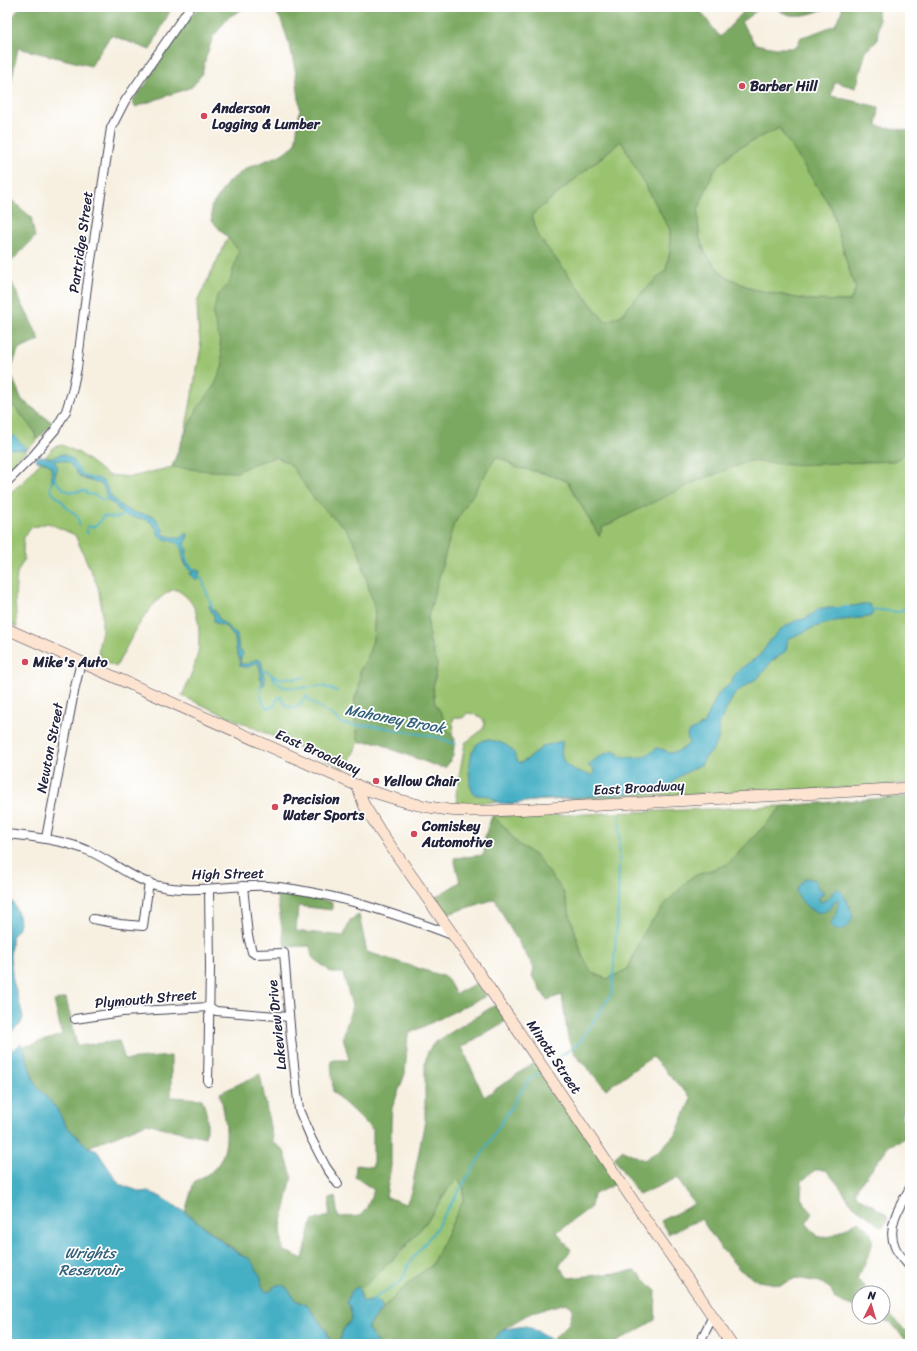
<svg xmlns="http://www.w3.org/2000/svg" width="917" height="1351" viewBox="0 0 917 1351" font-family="Sriracha,sans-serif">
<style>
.green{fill:#9ac36f;stroke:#5e7255}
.forest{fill:#7ba962;stroke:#4e664e;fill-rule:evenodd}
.water{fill:#45afc4;stroke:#346880}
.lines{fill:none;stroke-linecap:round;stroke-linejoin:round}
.stream{stroke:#45afc4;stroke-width:2}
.street-casing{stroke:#424154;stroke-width:10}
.secondary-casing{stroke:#424154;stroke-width:12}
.street{stroke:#fff;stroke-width:8}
.secondary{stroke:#fde4d1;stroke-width:11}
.poi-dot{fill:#d1495b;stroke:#fff;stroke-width:1.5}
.labels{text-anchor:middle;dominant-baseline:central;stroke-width:3.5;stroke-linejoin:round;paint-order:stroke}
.poi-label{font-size:14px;font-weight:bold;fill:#22223b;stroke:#fff;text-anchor:start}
.street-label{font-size:14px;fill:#22223b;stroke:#fff}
.water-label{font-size:15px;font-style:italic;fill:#326179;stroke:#fff}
</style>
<rect width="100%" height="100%" fill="#fff"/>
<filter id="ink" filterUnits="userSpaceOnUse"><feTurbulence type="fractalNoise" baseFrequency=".025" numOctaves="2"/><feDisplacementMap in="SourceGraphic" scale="8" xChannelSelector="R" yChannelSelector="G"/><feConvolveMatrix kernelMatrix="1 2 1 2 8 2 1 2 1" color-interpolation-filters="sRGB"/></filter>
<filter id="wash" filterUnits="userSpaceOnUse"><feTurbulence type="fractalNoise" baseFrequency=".012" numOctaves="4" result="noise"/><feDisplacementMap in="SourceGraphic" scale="16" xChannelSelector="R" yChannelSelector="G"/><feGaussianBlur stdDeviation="0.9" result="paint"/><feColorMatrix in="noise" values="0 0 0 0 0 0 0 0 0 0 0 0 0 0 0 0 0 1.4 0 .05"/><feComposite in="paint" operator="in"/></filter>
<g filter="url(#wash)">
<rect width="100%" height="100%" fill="#f7f0e1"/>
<!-- green -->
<g class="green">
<polygon points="779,128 832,209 848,267 856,289 850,301 807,300 752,289 723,275 705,253 699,235 698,210 714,170 736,149"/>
<polygon points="621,141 670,230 670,251 666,270 636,298 622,315 605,322 538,236 532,215"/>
<path d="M235,223l101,259 22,67 17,61 -2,30 -6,18 -7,12 -1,19 -4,9 -1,17 5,27 -12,24 -3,2 -162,-72c6,-14 13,-29 16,-44 1,-5 0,-11 1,-16 0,-20 -4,-37 -24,-47 -26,9 -46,54 -59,78l-18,-8 1,-15 3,-13v-21l-4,-23 -23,-52 -27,-12 -18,5 -6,9 -1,14 1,9 -7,13 -2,25 2,29 -10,-5v-127l16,-13 31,-35 8,-2 17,8 29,22 23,2 41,-10 13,-34 16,-86 -3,-21 -1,-24z"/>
<path d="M910,368v415l-61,5 -371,15c-7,1 -15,4 -21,-1l-1,-8 9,-51 17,-13 3,-6c-3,-9 -10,-10 -18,-11l-4,5 -9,-1 -2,8h2l-2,9h-1l-5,-6 -4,-14 -7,-10 -2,-15 4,-25 -8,-26 -1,-21 25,-91 43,-69 9,3 10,7 28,6 24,8 32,55 4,-9z"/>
<polygon points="7,398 35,432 36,441 7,470"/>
<polygon points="783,806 728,864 691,877 644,931 628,969 607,979 592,973 582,955 563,891 537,857 517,843 504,826 492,816 562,815"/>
<polygon points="458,1178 464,1188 463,1201 431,1266 418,1275 383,1308 380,1303 371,1300 367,1302 362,1302 360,1296 360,1290 357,1287 363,1287 401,1252 429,1219 451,1184"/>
</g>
<!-- forest -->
<g class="forest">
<polygon points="20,7 172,7 150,50 111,35 91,66 18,48 7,104 7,25"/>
<polygon points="199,7 246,7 229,17 213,37 206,57 202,74 192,87 135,107 132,101 146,84 181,28"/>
<path d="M272,7h425l23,30 28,-30h14l-21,15 14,22 21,4h20l5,-11 11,-3 23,-9 7,-15v-3h34l3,12 -2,22 -11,10 -10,37 -21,-6 -4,14 48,11 -2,19 33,5v320l-16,10 -102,4 -43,-4 -54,21 -92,45 -4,9 -32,-55 -24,-8 -28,-6 -10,-7 -9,-3 -43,69 -25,91 1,21 8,26 -4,25 2,15 7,10 4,14 9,11 -2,17 -7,11h-7l-48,-18 -12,-7h-20l-5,-27 1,-17 4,-9 1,-19 7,-12 6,-18 2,-30 -17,-61 -13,-22 -13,-10 -18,-18 -24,-35 -14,-7 -23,7 -16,8 -28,-1 -37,-4 13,-34 13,-25 16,-21 9,-22 -4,-28 -6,-22 4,-19 12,-12 10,-34 -27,-29 -1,-14 17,-25 19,-14 33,-13 15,-10 5,-36 -4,-35 -6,-28 -9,-26zM779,128l53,81 16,58 8,22 -6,12 -43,-1 -55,-11 -29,-14 -18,-22 -6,-18 -1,-25 16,-40 22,-21zM621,141l49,89v21l-4,19 -30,28 -14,17 -17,7 -67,-86 -6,-21z"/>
<path d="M776,7h52c-12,6 -31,12 -44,6 -3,-1 -6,-4 -8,-6z"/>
<polygon points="7,196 31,217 35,237 7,266"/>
<polygon points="7,273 40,340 18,350 10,372 22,400 53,423 36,441 35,432 7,398"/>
<path d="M910,796v287l-8,34 3,21 -16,8 -34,45 2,5 29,18 2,5 -5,8 -5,-2 -27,-22 -11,-16 -14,-17h-11l-13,11 -1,17 11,15 -6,10c4,4 8,10 12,13 11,6 30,-11 41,-15 26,16 7,38 -2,58l14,14h-12v15l-24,-8 -4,-11 -11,-7 -24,-4 -15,7 -23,-4 -18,-11 -20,-23 -19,-28 -33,15 -7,-13 33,-17 -17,-26 -38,17 -25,-37 9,-8 21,10 17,-11 16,-17 14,-34 -39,-41 -46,32 -32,-36 -6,-14 -6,-44 -15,5 -15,-24 2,-8 -27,-45 -12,-24 -50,16 -11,-17 26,-16 -6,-24 30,-3 1,-19 7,-20 12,10 13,17 20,14 26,34 19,64 10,18 15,6 21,-10 16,-38 22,-28 25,-26 37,-13 55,-58z"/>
<path d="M276,891l56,11v8l-34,-4 -2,25 48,5 6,-16 9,-5 8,37 79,25 10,17 22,-12 8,14 -78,38 -3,40 -13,34 -1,15v43l-5,31 20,7 5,-11 14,-73v-57l3,-12 6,-8 61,-38 11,16 -44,26 22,50 51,-35 82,119 -4,4 -20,10 -2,12 -34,25 14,18 -12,16 9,12 68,-7 20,20 -1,29 -42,24h-65l21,-21 4,-15 -7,-5 -34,9 -29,17 -12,15h-113l-10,-14v-4l27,-30 23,-21 13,-9 32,-65 1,-13 -6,-9c-13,10 -19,26 -29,39 -20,26 -43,48 -66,69h-6l-7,20 1,13 -8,10 -4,14h-10v-6l-2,-6 -19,-26 -12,-6 -10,-13h-13l-2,4 -4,2 -6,-8v-8l-17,-20 -59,-45 9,-30c6,-4 16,-8 21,-14 18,-20 10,-51 5,-75l40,-19 13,68 11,9 8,25 -11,50 2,24 20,9 9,-38 17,-5 1,-18 5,-2 3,21 22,-1 6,-7 8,-19 -19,-13 1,-12 17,2v-37l-40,-38 -2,-32h18l-6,-23 9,-31 -9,-33h-11l-20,-16 -2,-11 -25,1z"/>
<path d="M66,998l11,48 42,-5 6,19 46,-4v41l31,2c5,14 7,23 3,38l-41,-9 -17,-5 -59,24 -22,-21 -9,-17 -18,-20 -6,-11 -10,-31 39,-12 -8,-34z"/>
<polygon points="883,1306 910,1336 910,1344 909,1344 892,1324 877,1317 883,1317"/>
</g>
<!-- water -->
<g class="water">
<path d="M7,433c9,2 12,9 19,15l-1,2 -13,-1 -5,-2z"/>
<path d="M63,454c3,2 6,3 9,5 6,8 3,13 13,19 4,2 5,2 9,0 11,-1 13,11 18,19 3,4 9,9 14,12 7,5 18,5 27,7l2,1 8,12v5c3,2 12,3 16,5l8,-6 1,1 -3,11c3,6 2,11 0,17l6,6 9,2 -2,10c-4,-1 -7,-3 -8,-7l5,-1 -6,-2 -5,-8 -3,-15c-9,-9 -14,-5 -22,-11l-2,-6 -5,-7 -7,-4 -19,-3 -7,-5 -3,-5 -9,-6c-3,-23 -10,-14 -27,-23 -9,-11 -10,-19 -26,-16l4,6 -5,15h-1l-1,-16 -7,-4 -7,-1 -1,-3 5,-2 10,2z"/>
<path d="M866,604h4l3,8 -2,4 -3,1 -33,4 -20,6 -27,12 -2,12 -14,10 -13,16 -21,14 -5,6 -14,26 -1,17 -8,14 -4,2 -4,8 -22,12 -16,15 -124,9 -29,4 -12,-1 -10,-7 -13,-1 -3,-2 -3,-8 -1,-17 3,-16 5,-8 7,-4c7,-1 22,3 27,9 4,4 4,10 9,14l6,-3 17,-14 20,-5c-6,24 7,28 27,34h3l1,-6 -6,-3c7,-8 15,-12 25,-15l4,1 2,4c18,2 23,4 38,-8l8,2 3,3c7,0 17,-4 21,-10l-2,-8 2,-3 15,-8 14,-30 13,-11 3,-7 6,-7 20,-14 12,-17 12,-11 11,-6 12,-3 13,-10h17z"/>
<path d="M209,605l7,7 3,7 18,16 2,15 4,3 -3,8 2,3h6l8,-5 5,1 4,21 -1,4h-3l1,-4 -2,-3 1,-4 -3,-12c-7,3 -10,8 -18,4l-1,-8 -3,-8 -1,-12 -9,-11 -12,-5v-6l-5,-9z"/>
<path d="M806,878l9,2c1,6 3,9 8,11v3l-4,3v4l2,1 5,-2 12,-12c6,5 13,20 15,28 -3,10 -11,18 -21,12l-1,-5 5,-9 3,-14 -2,-1c-14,24 -30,12 -41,-7l3,-7z"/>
<path d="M7,900l6,2 6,14 1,6 -1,5 -7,10 -2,20 3,24 9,31 1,6 -3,7c-11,6 -10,12 -10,23l3,2 8,-6 2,3 10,31 6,11 18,20 9,17 22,21 9,4 22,33 22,8 7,-1 11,5 26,16 47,37 12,8 5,1c4,6 8,11 11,17 3,7 -1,11 7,17l4,-1 5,-6h6l4,2 10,13 12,6 19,26 2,6v6h-322z"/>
<path d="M357,1287l3,3v6l3,6h4l9,-2 4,3 3,5 -15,18v4l10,14h-39l4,-14 8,-10 -1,-13 -3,-4c1,-7 3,-12 10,-16z"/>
<polygon points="526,1326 540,1332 551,1340 548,1344 491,1344 503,1329"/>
</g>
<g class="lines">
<!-- stream -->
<g class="stream">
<polyline points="73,464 85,476 95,480"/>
<path d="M54,477c4,8 12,16 21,15 4,0 7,-2 11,-1l1,3 8,1 8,5 6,-1"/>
<path d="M52,480c-4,14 1,13 10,21 2,2 3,5 5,7 8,6 12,6 12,17"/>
<polyline points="88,533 86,531 87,527 88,526 94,527 100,522 103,516 116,518 125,514"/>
<polyline points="186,557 187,562 194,570"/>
<polyline points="198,575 202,579 212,607"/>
<polyline points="835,609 842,607 849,607"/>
<polyline points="871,609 898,612 910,606"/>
<polyline points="262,671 267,671 270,673 276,682 283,687 298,688 322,686 337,691"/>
<polyline points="272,675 282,679 289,677 295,679 304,677"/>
<path d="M262,684c-3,7 -1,18 5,24l6,-1 5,-9 3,-1 5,9 10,2 11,-12 3,5 25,16 8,7 16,2 10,-1 68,12 19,7"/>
<polyline points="549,1064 579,1043 612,993 618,907 620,813"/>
<polyline points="372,1302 373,1299 401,1282 410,1262 433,1233 526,1083 540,1072"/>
</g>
</g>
</g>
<g filter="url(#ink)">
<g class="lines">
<defs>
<g id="street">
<polyline points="7,482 32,457 55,430 66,411 72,392 77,368 87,287 111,128 125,101 190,7"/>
<path d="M7,834c28,3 56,6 82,17 23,10 46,30 70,35 36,8 73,-2 109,0 30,2 59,9 89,17 33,10 65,20 97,33"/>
<polyline points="46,838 75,687 81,662"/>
<polyline points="243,886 248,936 252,952 255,954 284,953 291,1038 299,1110 311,1138 326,1167 338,1184"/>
<polyline points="93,919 120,924 143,926 149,882"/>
<polyline points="75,1019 122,1012 209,1007 216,1011 289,1017"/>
<polyline points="208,1082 210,968 209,889"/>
<path d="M910,1188c-10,17 -24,39 -15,59 3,7 10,14 15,20"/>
<polyline points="699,1344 713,1316"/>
</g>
<g id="secondary">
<path d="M7,629l360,161c25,8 49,16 75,19 17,3 33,2 50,2l418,-23"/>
<polyline points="357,785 364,805 380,831 458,942 642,1214 700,1297 731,1344"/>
</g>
</defs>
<!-- street casing -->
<use href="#street" class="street-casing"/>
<!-- secondary casing -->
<use href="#secondary" class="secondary-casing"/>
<!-- street -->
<use href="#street" class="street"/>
<!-- secondary -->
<use href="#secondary" class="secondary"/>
</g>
</g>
<!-- markers -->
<g class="poi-dot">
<circle cx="742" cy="86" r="4"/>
<circle cx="204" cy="116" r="4"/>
<circle cx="25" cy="662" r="4"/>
<circle cx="376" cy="781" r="4"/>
<circle cx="275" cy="807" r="4"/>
<circle cx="414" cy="834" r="4"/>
</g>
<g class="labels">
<!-- poi labels -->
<g class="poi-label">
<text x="750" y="86">Barber Hill</text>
<text x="212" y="108">Anderson<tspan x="212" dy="16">Logging &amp; Lumber</tspan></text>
<text x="33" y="662">Mike's Auto</text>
<text x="384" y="781">Yellow Chair</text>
<text x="283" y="799">Precision<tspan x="283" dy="16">Water Sports</tspan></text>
<text x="422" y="826">Comiskey<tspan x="422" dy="16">Automotive</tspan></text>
</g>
<!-- street labels -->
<g class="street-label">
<text transform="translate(81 242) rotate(-82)">Partridge Street</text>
<text transform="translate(50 748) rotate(-79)">Newton Street</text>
<text transform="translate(318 752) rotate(24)">East Broadway</text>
<text transform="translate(639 788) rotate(-3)">East Broadway</text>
<text transform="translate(228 874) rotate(-1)">High Street</text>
<text transform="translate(146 999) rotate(-5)">Plymouth Street</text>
<text transform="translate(277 1025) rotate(-96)">Lakeview Drive</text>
<text transform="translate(554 1057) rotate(56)">Minott Street</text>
</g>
<!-- water labels -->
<g class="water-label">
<text transform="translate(395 719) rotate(11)">Mahoney Brook</text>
<text x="90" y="1253">Wrights<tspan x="90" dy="17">Reservoir</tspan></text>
</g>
</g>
<!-- margin -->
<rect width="917" height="1351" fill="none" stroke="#fff" stroke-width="24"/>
<!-- north arrow -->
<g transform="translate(871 1305) rotate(5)"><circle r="19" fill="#ffffff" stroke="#a7a7b1"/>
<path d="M0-3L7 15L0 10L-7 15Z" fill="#d1495b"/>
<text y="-6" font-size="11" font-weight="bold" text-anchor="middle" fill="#22223b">N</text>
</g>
</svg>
